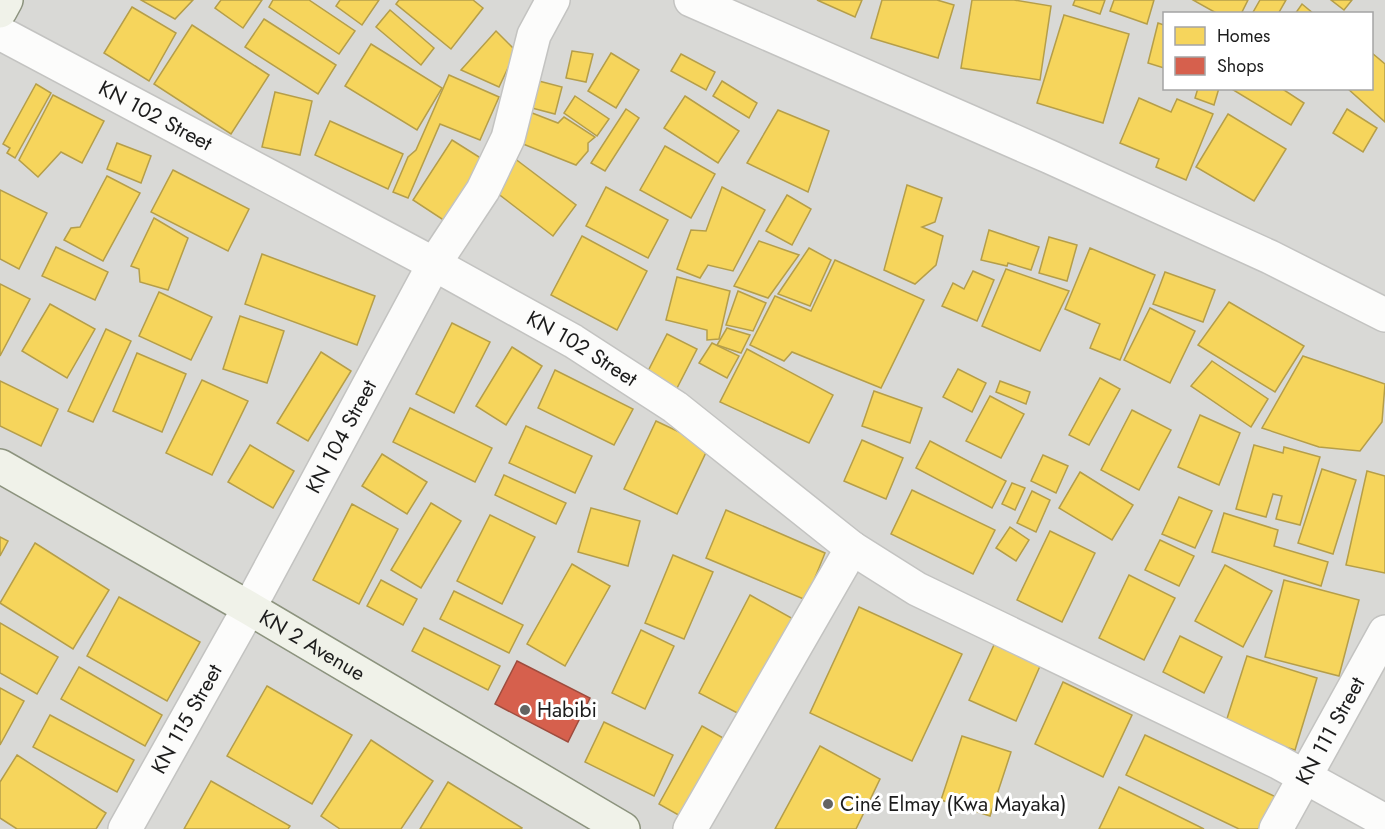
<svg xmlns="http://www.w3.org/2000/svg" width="1385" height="829" viewBox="0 0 1385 829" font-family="Jost,sans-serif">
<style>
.residential{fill:#d9d9d6;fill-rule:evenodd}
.homes{fill:#f6d55c;stroke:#b59e49;stroke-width:1.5}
.shops{fill:#d6604d;stroke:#9e4c3e;stroke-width:1.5}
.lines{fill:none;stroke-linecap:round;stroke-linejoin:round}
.street-casing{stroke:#c3c3c1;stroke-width:36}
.secondary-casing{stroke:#8c937e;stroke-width:36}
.street{stroke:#fcfcfb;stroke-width:33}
.secondary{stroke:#f0f2e9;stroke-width:33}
.poi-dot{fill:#646462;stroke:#fff;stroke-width:2}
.labels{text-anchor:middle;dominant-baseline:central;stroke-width:6;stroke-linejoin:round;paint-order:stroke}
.street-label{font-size:21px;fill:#1c1c1c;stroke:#fff}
.poi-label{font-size:21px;fill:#1c1c1c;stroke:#fff;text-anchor:start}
</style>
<rect width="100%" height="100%" fill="#eaeae5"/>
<!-- residential -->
<path class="residential" d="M0,0h1385v829h-1385zM1164,14h208v74h-208z"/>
<!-- homes -->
<g class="homes">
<polygon points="141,0 193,0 175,19"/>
<polygon points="221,0 262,0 243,28 215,8"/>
<polygon points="273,0 309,0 355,31 339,54 269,7"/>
<polygon points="340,0 379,0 362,25 336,6"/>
<polygon points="399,0 473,0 483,8 451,49 396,4"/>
<polygon points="817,0 862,0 855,17"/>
<polygon points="882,0 937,0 954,5 938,58 871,38"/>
<polygon points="972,0 1014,0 1051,6 1040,80 961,68"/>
<polygon points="1075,0 1105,0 1100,14 1073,5"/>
<polygon points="1114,0 1154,0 1147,24 1110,11"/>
<polygon points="1193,0 1248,0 1241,14 1218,14"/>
<polygon points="1260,0 1286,0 1278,14 1252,14"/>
<polygon points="1331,0 1352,0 1344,10"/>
<polygon points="1302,4 1314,14 1295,14"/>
<polygon points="132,7 176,33 149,81 104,53"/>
<polygon points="390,10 434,48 421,65 376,27"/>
<polygon points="1064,15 1129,34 1103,123 1037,103"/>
<polygon points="264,19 336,65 318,94 245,47"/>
<polygon points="1158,23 1164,25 1164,68 1148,63"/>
<polygon points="192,25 269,75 231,134 154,84"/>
<polygon points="496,31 516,51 499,87 461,70"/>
<polygon points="371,44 442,88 417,130 345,86"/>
<polygon points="572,51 593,54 586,82 566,78"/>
<polygon points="611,53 639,70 616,108 588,91"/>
<polygon points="1372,53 1385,64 1385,122 1347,88 1372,88"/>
<polygon points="681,54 715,72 706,90 671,71"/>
<polygon points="449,75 499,97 480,140 440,124 408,198 393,192 408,157 416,150"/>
<polygon points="535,80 562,87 555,114 528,107"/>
<polygon points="722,81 757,103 749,118 713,96"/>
<polygon points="36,84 51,93 15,158 7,153 10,148 3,144"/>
<polygon points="1198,88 1219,88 1214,105 1195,98"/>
<polygon points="1230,88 1281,88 1304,103 1291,125"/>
<polygon points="275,92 312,101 300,155 262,147"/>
<polygon points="53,95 104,121 82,163 61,152 38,177 19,160"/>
<polygon points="575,96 609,119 597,136 564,113"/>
<polygon points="685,96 739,131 718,163 664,128"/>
<polygon points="1139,98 1171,112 1177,99 1213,114 1186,180 1156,167 1159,159 1120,143"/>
<polygon points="626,109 639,118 605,171 591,163"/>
<polygon points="1347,109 1377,128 1363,152 1333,133"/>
<polygon points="778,110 829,131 808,192 747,163"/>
<polygon points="527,111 558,123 564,117 595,137 588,143 588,151 576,165 523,144"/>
<polygon points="1228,114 1286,149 1254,201 1196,167"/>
<polygon points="330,121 403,154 388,189 315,155"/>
<polygon points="452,140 487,162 448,223 413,200"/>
<polygon points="117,143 151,156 141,183 107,169"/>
<polygon points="665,146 715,174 691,218 640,190"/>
<polygon points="514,158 576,205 553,236 492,189"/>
<polygon points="173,170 249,209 228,251 151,212"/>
<polygon points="107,176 140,193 103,261 64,240 71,228 80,227"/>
<polygon points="907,185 942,198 935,222 922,227 943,236 936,265 915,284 884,270"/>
<polygon points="606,187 668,220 648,258 586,226"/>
<polygon points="722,187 765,210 733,271 708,265 700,278 677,269 691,230 706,231"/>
<polygon points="0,190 47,213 19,269 0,259"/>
<polygon points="787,195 811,209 792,245 766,231"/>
<polygon points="154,218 188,238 168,290 140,282 139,269 131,266"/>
<polygon points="989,230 1039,247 1031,270 1008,263 1007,266 981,260"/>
<polygon points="582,236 647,271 617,330 551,295"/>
<polygon points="1049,237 1077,245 1067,281 1039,273"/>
<polygon points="759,241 799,255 768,298 734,286"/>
<polygon points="56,247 108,272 95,300 42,276"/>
<polygon points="809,248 831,260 810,306 778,294"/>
<polygon points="1090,248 1155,275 1120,360 1090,348 1100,324 1065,309"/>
<polygon points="262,254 375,296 357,345 245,304"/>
<polygon points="835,260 924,300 881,388 792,352 784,361 750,345 775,296 811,311"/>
<polygon points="1006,269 1069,291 1040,351 982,326"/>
<polygon points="973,271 994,280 977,321 942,306 953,283 964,289"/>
<polygon points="1165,272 1215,290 1203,322 1153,304"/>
<polygon points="677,277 730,291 719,339 707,340 707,330 666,320"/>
<polygon points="0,284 30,299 0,356"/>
<polygon points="738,291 766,303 753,331 726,325"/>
<polygon points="159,292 212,317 191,360 139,336"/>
<polygon points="1229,302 1304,346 1275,392 1198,345"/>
<polygon points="50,304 95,329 67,378 22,351"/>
<polygon points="1150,308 1195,331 1170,383 1124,360"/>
<polygon points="240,316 284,331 267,383 223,369"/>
<polygon points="452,323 490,342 454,413 416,394"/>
<polygon points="727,328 750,335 741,353 717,345"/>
<polygon points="106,329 131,341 93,422 68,411"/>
<polygon points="667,334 697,349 675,392 645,377"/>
<polygon points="712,343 739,356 727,378 699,363"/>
<polygon points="512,347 542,366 506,425 476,406"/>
<polygon points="747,349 833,395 809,443 720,402"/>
<polygon points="321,352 351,371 308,441 277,423"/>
<polygon points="137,353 186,374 162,432 113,411"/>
<polygon points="1303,356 1385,384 1382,422 1360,451 1319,447 1262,428"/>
<polygon points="1212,361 1268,399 1251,427 1191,386"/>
<polygon points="958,369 986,383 972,412 943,397"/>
<polygon points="555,370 633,409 614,445 538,408"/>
<polygon points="1100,378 1120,389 1089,445 1069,435"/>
<polygon points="202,380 248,401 212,475 166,453"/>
<polygon points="0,381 58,409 41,446 0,426"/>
<polygon points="1000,381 1030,392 1026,404 996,392"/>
<polygon points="874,391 922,408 910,443 862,426"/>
<polygon points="990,396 1024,414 1001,458 966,441"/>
<polygon points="410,408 492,448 475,482 393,442"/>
<polygon points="1132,410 1171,430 1139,490 1101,470"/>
<polygon points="1200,415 1240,433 1219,485 1178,467"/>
<polygon points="656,421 709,446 677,514 624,489"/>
<polygon points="526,426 592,456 575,493 509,463"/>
<polygon points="862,440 903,458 886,499 844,481"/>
<polygon points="930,441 1006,481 992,508 916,468"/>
<polygon points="250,445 294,471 273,508 228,482"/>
<polygon points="1254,445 1283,453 1284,447 1320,457 1300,525 1276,519 1282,496 1273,494 1266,517 1236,509"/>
<polygon points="382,454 427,482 407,514 362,486"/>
<polygon points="1043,455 1068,466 1056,493 1031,481"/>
<polygon points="1322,469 1356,480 1333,554 1298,543"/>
<polygon points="1367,471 1385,476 1385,573 1346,565"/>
<polygon points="1080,472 1133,505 1112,540 1059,508"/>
<polygon points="504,475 566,503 556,524 495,495"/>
<polygon points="1012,483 1025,488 1015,510 1002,504"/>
<polygon points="912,490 995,530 973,574 891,534"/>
<polygon points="1032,491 1050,500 1036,532 1017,523"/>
<polygon points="1179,497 1212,511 1195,548 1162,534"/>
<polygon points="431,503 461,521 421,588 391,570"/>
<polygon points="352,504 398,529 359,604 313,580"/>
<polygon points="591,508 640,521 628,566 578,552"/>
<polygon points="726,510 825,553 806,600 706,558"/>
<polygon points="1224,513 1278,530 1274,546 1328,562 1321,586 1212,552"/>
<polygon points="490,515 535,537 502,604 457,581"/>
<polygon points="1010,527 1029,540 1016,561 996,548"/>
<polygon points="1050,531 1095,553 1062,622 1017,600"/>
<polygon points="0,537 8,541 0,556"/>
<polygon points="1160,540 1194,556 1179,586 1145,570"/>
<polygon points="35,543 109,590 73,649 0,603"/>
<polygon points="673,555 713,572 684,639 645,623"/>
<polygon points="572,564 610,586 565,666 527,644"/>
<polygon points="1225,565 1272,591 1243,647 1195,621"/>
<polygon points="1129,575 1175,598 1144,660 1099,638"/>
<polygon points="381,580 417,599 403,625 367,606"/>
<polygon points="1284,580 1359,600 1339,676 1265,657"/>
<polygon points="454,591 523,625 509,653 440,619"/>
<polygon points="750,595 795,620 745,717 699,693"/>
<polygon points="119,597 200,642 167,701 87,656"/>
<polygon points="859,607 962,654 912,761 810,713"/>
<polygon points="0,623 58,657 37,694 0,673"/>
<polygon points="424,628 500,666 488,690 412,651"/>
<polygon points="641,630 674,646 645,709 612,693"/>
<polygon points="998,636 1044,657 1016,721 969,700"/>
<polygon points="1180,636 1222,657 1204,693 1163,672"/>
<polygon points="1247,656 1317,678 1295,750 1224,728"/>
<polygon points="79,667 162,715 145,746 61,699"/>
<polygon points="1063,682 1132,715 1103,777 1035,744"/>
<polygon points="267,686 352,735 312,804 227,756"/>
<polygon points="0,688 24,701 0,745"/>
<polygon points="50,715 134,760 117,792 33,747"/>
<polygon points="604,722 673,755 654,796 585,762"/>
<polygon points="702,726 732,743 689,821 659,804"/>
<polygon points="1145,735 1276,797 1261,829 1239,829 1126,775"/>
<polygon points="962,736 1011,752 990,816 941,800"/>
<polygon points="371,740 433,781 401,829 340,829 321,816"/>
<polygon points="820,746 880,779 856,829 775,829"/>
<polygon points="17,755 106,813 96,829 17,829 0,818 0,782"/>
<polygon points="211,781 290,826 288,829 184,829"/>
<polygon points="448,782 522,828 521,829 420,829"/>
<polygon points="1119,787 1204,829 1099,829"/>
</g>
<!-- shops -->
<polygon class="shops" points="517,661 590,698 568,742 495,704"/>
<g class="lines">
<defs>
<g id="street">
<polyline points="691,0 1050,157 1270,257 1385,315"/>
<path id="s1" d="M0,33l434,231 139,77 102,66 177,141 -162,281"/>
<polyline points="852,548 917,589 1278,762 1385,821"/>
<path id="s2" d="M125,829l124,-221 185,-344 49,-74 25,-52 26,-103 19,-35"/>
<path id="s3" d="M1276,829l109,-197"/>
</g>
<g id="secondary">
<polyline points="0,11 6,0"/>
<path id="s4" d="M0,466l249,142 374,221"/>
</g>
</defs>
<!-- street casing -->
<use href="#street" class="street-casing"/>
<!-- secondary casing -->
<use href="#secondary" class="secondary-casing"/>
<!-- street -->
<use href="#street" class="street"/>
<!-- secondary -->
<use href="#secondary" class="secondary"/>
</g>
<!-- markers -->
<g class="poi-dot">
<circle cx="525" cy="710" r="6"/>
<circle cx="828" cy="804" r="6"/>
</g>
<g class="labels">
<!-- street labels -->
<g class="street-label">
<text stroke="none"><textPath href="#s1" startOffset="176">KN 102 Street</textPath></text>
<text stroke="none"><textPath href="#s1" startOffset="662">KN 102 Street</textPath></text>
<text stroke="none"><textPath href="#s2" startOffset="448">KN 104 Street</textPath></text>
<text stroke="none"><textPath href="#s4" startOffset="360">KN 2 Avenue</textPath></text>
<text stroke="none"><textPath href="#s2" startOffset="126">KN 115 Street</textPath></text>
<text stroke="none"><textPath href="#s3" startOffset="112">KN 111 Street</textPath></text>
</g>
<!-- poi labels -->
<g class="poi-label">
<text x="537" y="710">Habibi</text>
<text x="840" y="804">Ciné Elmay (Kwa Mayaka)</text>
</g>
</g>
<!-- legend -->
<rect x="1163" y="12" width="210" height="78" fill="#ffffff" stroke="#a4a4a4" stroke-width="1.5"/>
<rect x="1175" y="27" width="30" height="18" fill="#f6d55c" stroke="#a4a4a4" stroke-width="1.5"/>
<text x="1217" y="42" font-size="18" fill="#1c1c1c">Homes</text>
<rect x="1175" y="57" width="30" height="18" fill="#d6604d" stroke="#a4a4a4" stroke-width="1.5"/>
<text x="1217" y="72" font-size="18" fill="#1c1c1c">Shops</text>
</svg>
